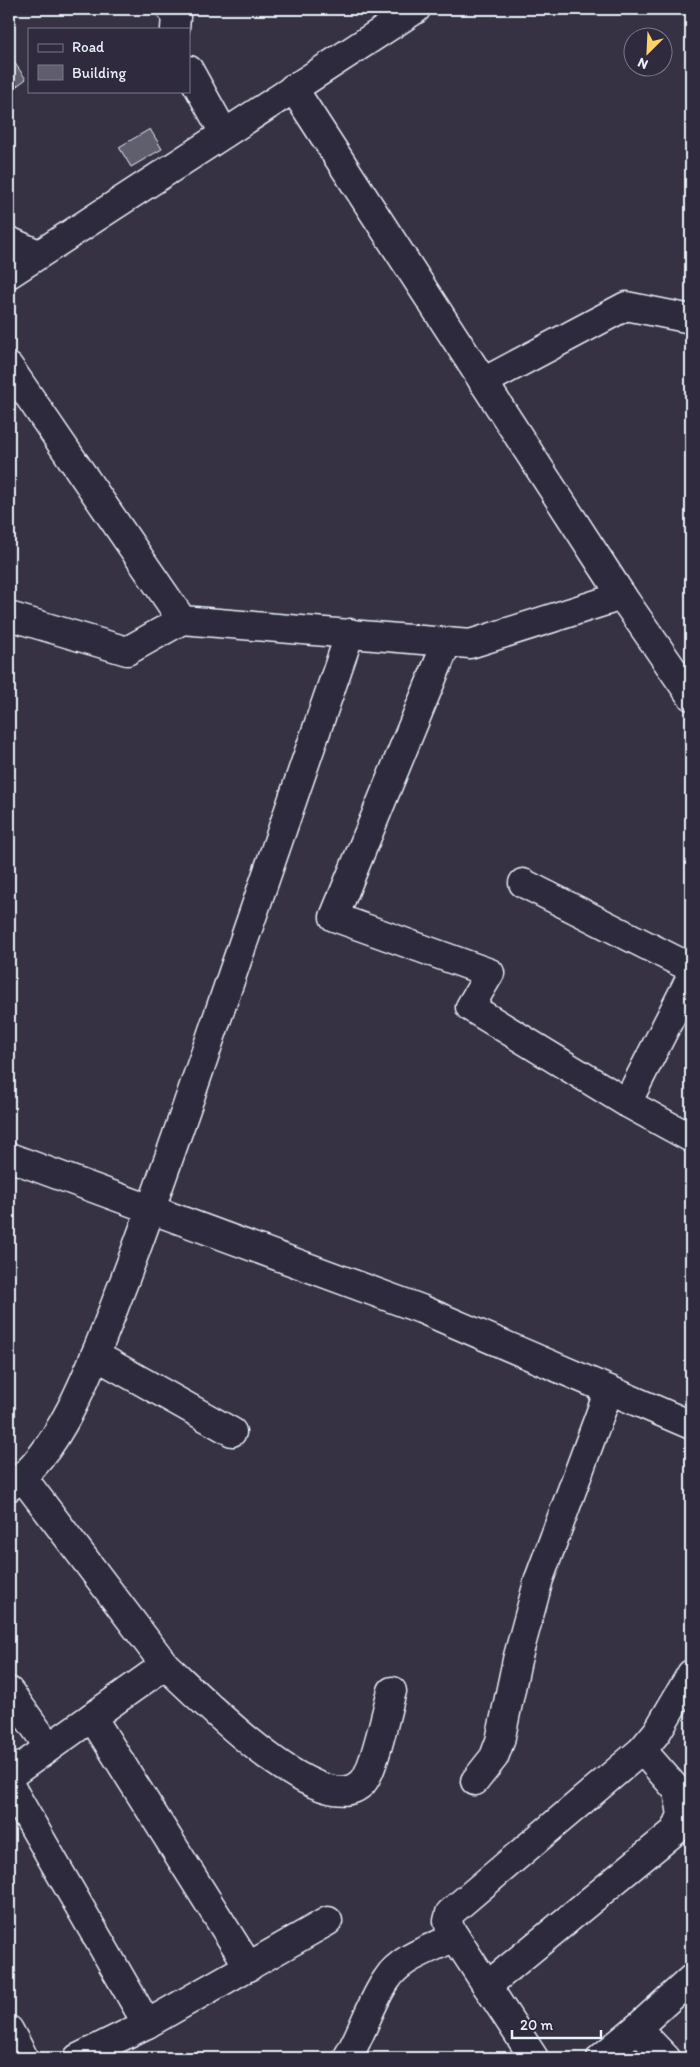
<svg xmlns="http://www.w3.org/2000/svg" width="700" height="2067" viewBox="0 0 700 2067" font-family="Itim,sans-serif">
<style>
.building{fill:#605e6e;stroke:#e8f1f8}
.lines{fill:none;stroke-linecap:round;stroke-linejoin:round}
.minor-casing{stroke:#e8f1f8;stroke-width:31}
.minor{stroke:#2f2a3d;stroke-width:28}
</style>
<rect width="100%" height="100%" fill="#363244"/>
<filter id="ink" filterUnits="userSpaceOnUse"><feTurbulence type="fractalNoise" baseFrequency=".02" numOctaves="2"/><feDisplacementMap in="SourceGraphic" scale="10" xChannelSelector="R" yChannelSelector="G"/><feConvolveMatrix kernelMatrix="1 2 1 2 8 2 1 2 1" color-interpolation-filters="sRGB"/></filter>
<g filter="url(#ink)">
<!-- building -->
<g class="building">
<polygon points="9,55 26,79 9,92"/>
<polygon points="150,129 162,149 131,167 119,147"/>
</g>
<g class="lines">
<defs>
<g id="minor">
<polyline points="171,9 176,17 175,29"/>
<polyline points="189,70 224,133"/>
<polyline points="9,241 38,254"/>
<polyline points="9,274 416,9"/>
<polyline points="9,367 182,620 470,644 622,596 293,88"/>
<polyline points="483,382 626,306 691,319"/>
<polyline points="622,596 691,696"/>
<polyline points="9,616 127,651 182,620"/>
<polyline points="447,642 334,917 490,973 470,1007 627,1103"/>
<polyline points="523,883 691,968"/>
<polyline points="691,977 627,1103 691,1138"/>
<polyline points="9,1157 421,1309 691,1425"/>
<polyline points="95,1355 232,1432"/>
<path d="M9,1487c56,-35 92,-148 116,-208 34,-90 65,-181 96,-272 43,-124 86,-249 129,-374"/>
<path d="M165,1665c30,27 158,161 198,117 12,-14 23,-71 29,-91"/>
<polyline points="9,1691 49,1747"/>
<polyline points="92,1717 249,1967"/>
<polyline points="9,1772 16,1771 165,1665 23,1478"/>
<polyline points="475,1781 494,1757 500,1741 517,1660 539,1579 609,1390"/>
<polyline points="9,1784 147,2024"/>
<polyline points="487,1986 675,1831 682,1815 678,1791 642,1750"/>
<polyline points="9,2030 24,2058"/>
<polyline points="78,2058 147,2024 328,1921"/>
<path d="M347,2058c16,-25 23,-55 40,-79 14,-22 46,-31 68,-42"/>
<polyline points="534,2058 450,1929 448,1921 450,1913 642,1750 657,1732 691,1674"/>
<polyline points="601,2058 637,2028"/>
<polyline points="666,2058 637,2028 691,1979"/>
</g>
</defs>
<!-- minor casing -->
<use href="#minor" class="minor-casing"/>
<!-- minor -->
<use href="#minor" class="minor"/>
</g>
</g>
<!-- margin -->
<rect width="700" height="2067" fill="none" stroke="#2f2a3d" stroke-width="30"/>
<rect x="15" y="15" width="670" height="2037" fill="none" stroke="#e8f1f8" stroke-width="2" filter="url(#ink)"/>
<!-- legend -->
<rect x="28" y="28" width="162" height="65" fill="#2f2a3d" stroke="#797a88"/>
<rect x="38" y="44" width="25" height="8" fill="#2f2a3d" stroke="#797a88"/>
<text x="72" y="52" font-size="15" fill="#e8f1f8">Road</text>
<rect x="38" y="65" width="25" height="15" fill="#605e6e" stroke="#797a88"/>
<text x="72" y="78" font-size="15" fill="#e8f1f8">Building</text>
<!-- north arrow -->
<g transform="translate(648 52) rotate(204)"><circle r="24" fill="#2f2a3d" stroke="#797a88"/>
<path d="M0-4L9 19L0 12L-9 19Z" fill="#ffd166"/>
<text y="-8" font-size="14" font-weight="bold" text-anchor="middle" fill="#e8f1f8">N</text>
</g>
<!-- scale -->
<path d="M512 2030v8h89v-8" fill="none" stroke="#e8f1f8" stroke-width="2.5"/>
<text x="520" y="2030" font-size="15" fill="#e8f1f8" stroke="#2f2a3d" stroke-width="4" paint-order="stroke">20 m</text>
</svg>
